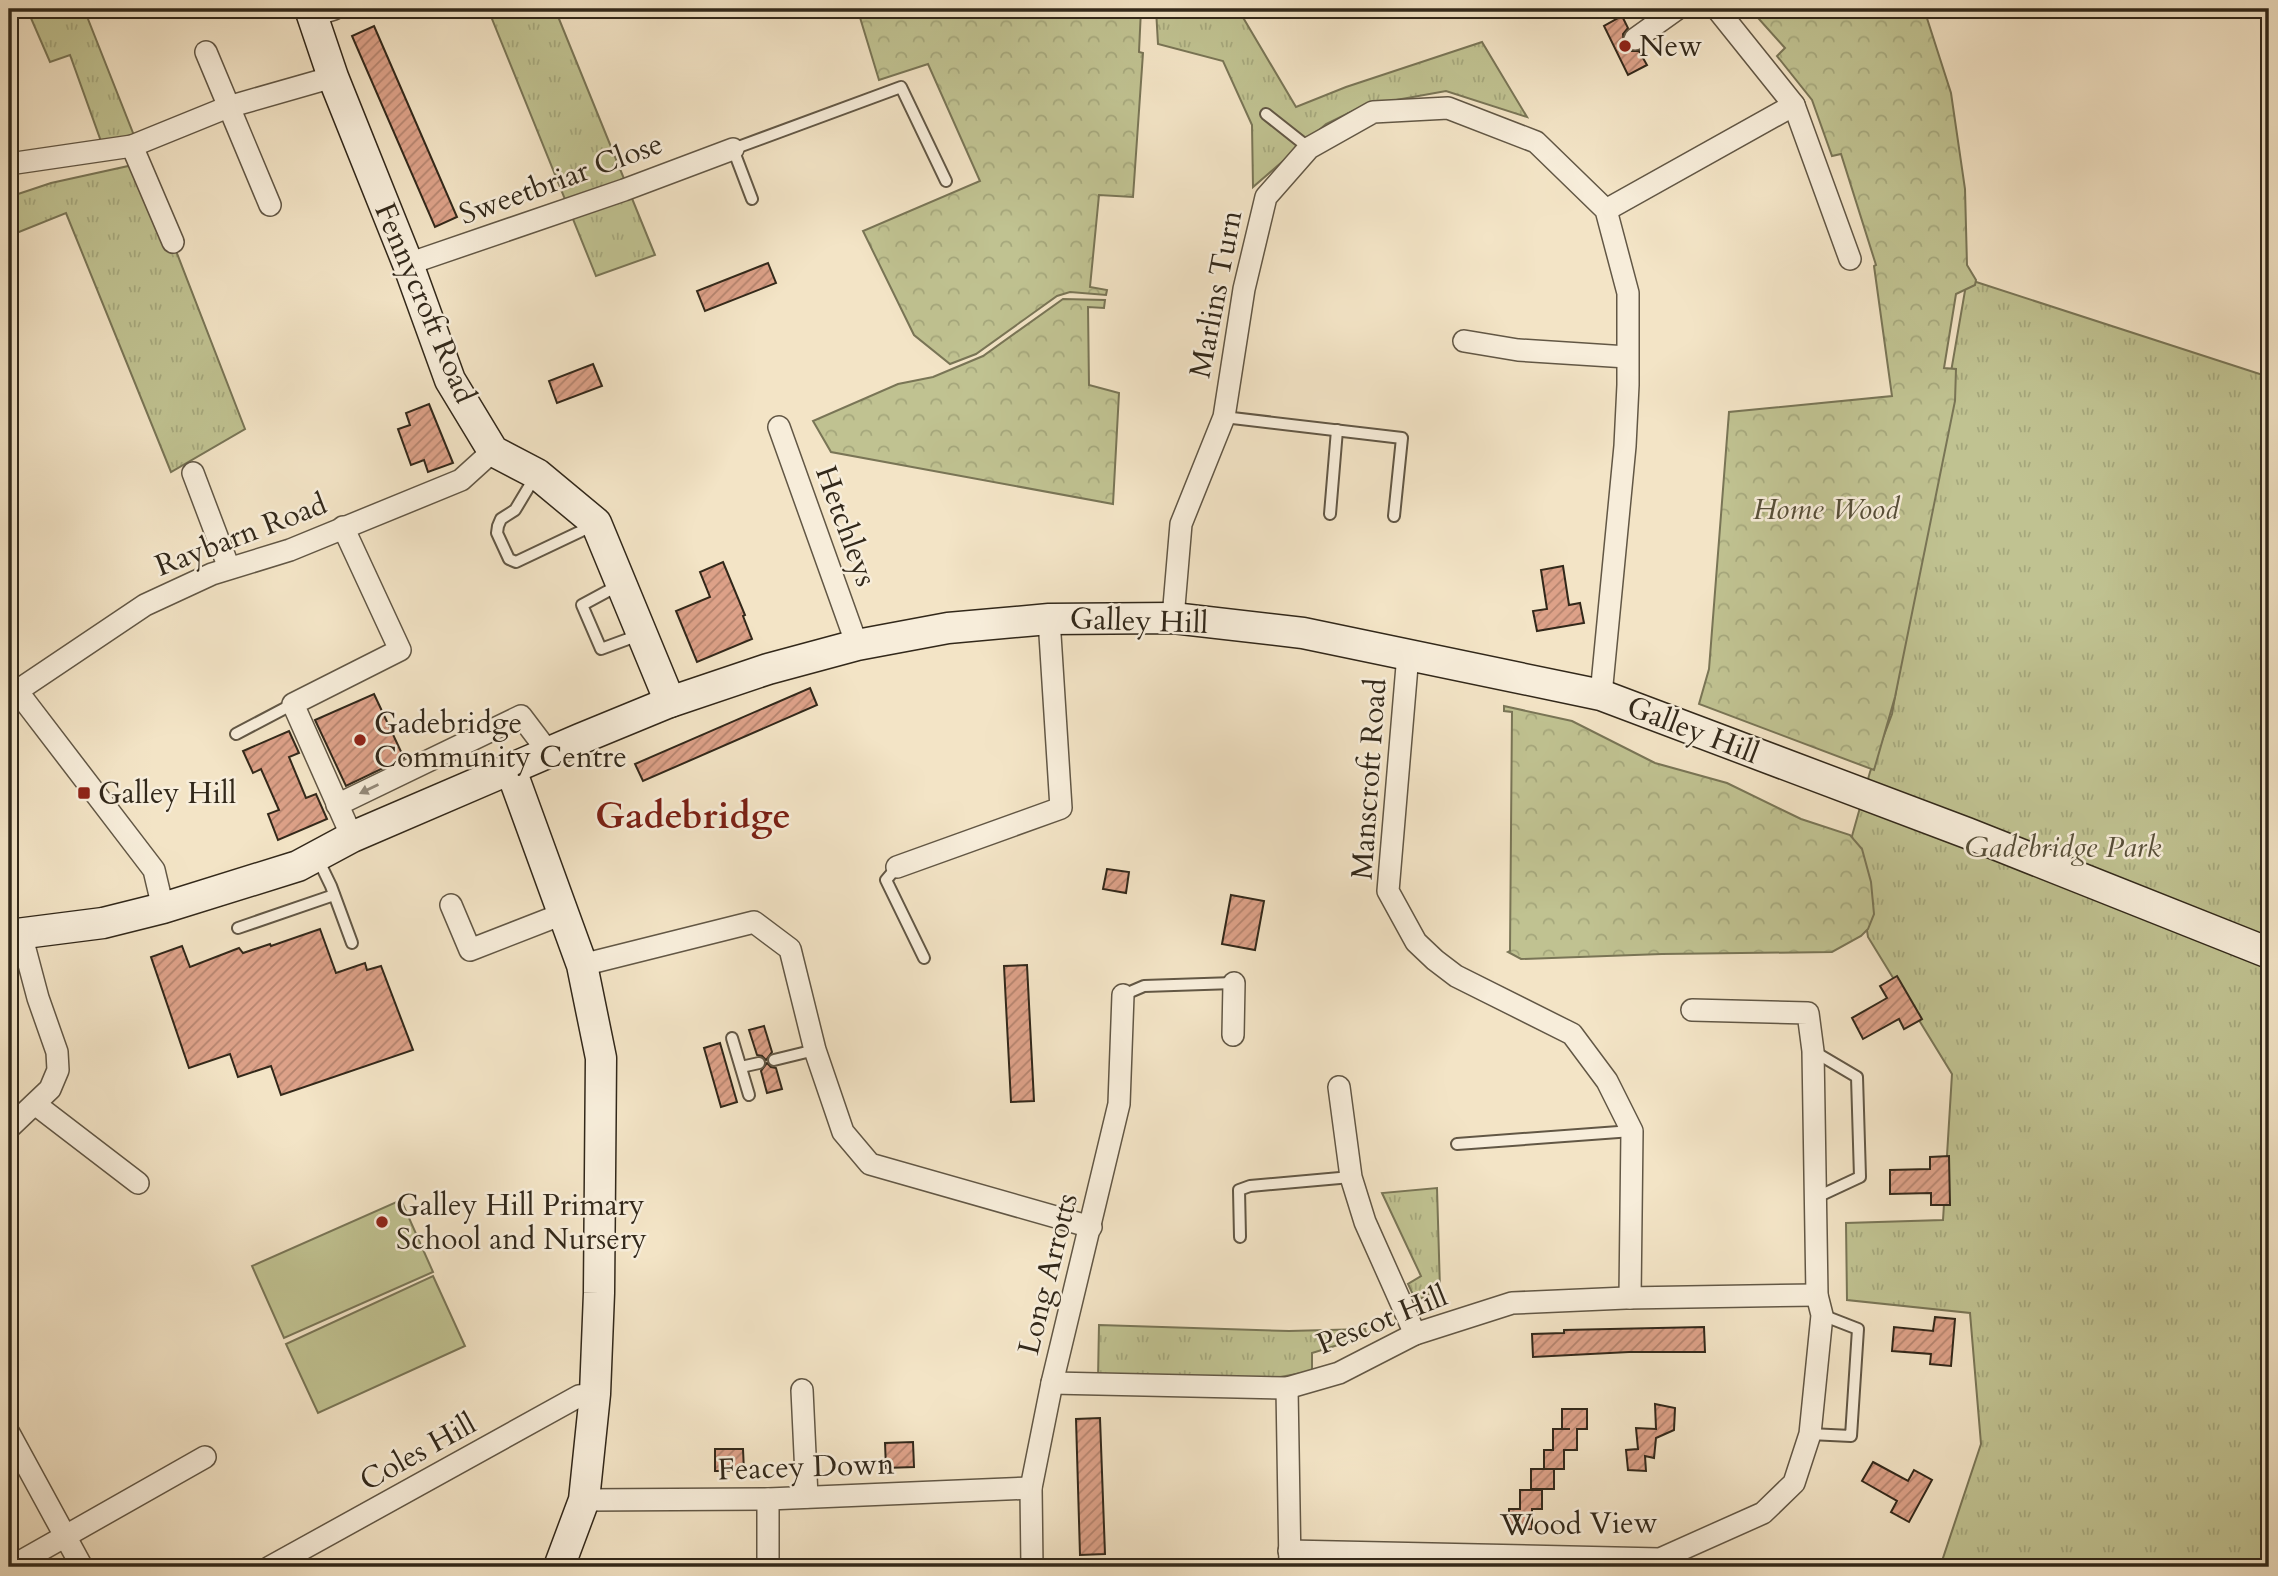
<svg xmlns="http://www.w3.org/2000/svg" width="2278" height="1576" viewBox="0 0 2278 1576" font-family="Cardo,serif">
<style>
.grass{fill:url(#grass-tufts);stroke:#797556;stroke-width:2}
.forest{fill:url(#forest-crowns);stroke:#797556;stroke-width:2}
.pitch{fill:#c0c291;stroke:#797556;stroke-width:2}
.building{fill:url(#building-hatch);stroke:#32281a;stroke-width:2}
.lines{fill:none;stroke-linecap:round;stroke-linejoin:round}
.lane-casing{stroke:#625745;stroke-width:14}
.street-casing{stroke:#625745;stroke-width:24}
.secondary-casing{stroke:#32281a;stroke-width:33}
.lane{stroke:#f7edda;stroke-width:10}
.street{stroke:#f7edda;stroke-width:21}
.secondary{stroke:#f7edda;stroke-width:30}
.oneway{fill:#948a7a}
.poi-dot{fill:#8f2418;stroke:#f7edda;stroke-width:2.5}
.labels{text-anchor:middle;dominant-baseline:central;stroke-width:5;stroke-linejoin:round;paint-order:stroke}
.poi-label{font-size:30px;fill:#32281a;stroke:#f7edda;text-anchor:start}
.street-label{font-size:30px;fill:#32281a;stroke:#f7edda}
.park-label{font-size:30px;font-style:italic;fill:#564e38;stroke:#f7edda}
.district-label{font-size:37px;font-weight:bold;fill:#7a1f14;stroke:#f7edda}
</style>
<defs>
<pattern id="grass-tufts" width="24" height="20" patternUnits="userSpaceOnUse" patternTransform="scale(1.75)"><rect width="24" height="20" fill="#c0c291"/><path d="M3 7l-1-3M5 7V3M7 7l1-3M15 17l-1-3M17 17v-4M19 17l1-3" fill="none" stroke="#a5a77c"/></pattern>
<pattern id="forest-crowns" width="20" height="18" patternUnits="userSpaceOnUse" patternTransform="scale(1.75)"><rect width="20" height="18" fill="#c0c291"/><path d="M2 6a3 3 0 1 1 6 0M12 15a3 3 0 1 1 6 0" fill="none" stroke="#a5a77c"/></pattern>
<pattern id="building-hatch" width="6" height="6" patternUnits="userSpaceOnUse" patternTransform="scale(1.75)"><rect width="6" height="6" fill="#dda188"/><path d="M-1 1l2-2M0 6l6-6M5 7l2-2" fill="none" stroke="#b4836e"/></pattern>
</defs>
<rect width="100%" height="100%" fill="#f3e4c6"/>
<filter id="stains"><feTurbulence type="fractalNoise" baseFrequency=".00286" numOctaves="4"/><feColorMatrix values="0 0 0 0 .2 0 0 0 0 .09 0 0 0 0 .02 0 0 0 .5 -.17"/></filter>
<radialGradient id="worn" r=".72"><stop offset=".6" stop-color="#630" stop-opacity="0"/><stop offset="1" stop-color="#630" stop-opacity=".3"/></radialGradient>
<!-- grass -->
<g class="grass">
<polygon points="27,9 84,9 135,138 102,144 70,55 50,62"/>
<polygon points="488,9 555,9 655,255 596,276"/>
<polygon points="1156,9 1238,9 1296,107 1346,87 1482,42 1527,117 1446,91 1363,106 1326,124 1253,187 1252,125 1223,61 1158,44"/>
<polygon points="142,163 245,429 171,472 66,213 9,236 9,197 51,183"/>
<polygon points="1967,279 2269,377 2269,1567 1940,1567 1981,1444 1970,1313 1847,1300 1846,1223 1943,1220 1952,1074 1868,937 1852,836 1870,772 1892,714"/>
<polygon points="1437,1188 1440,1289 1416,1301 1408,1284 1421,1276 1382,1193"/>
<polygon points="1099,1325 1289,1331 1365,1329 1367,1336 1312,1353 1312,1371 1259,1381 1098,1379"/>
</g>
<!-- forest -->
<g class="forest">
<polygon points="891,9 1141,9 1139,52 1143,53 1133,197 1099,195 1090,287 1107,290 1106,295 1070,292 1057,296 976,354 950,364 914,335 863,231 980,181 928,64 879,80 858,11"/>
<polygon points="1750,9 1924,9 1951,93 1965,189 1967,265 1976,280 1975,285 1956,294 1944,368 1956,369 1955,401 1895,697 1874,770 1699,704 1709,669 1729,412 1892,396 1874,266 1876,265 1841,154 1832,156 1812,100 1777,56 1785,48"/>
<polygon points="1063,299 1105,300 1104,308 1088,307 1089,385 1119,393 1113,504 831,452 813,421 898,384 933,377 983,356"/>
<polygon points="1504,706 1572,721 1655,763 1727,783 1801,819 1850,835 1862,849 1871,882 1874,914 1868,929 1861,936 1832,952 1662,954 1521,959 1508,952 1510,951 1512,712 1504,711"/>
</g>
<!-- pitch -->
<g class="pitch">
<polygon points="401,1200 433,1272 284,1338 252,1266"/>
<polygon points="433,1276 465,1346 318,1413 286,1344"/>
</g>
<!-- building -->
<g class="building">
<polygon points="1622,16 1628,28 1623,34 1624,46 1630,51 1639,51 1647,65 1628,75 1604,26"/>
<polygon points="374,26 457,217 435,227 352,36"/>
<polygon points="768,263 776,283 705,311 697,291"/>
<polygon points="593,364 602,386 557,403 549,381"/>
<polygon points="429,404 453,463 428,472 424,460 411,465 398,429 410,425 406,413"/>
<polygon points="723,562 745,615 743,616 752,639 697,662 676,611 710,597 700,572"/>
<polygon points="1563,566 1569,605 1580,603 1584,623 1537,631 1533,611 1547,609 1541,570"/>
<polygon points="810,688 817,705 643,781 635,764"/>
<polygon points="374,694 404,758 346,786 315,720"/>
<polygon points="289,731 299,753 289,757 306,798 316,794 327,819 278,840 268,814 279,810 261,769 253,773 243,751"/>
<polygon points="1107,869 1129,872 1126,893 1103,889"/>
<polygon points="1231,895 1264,901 1255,950 1222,944"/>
<polygon points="320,929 336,973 365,963 367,970 381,966 413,1050 281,1095 271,1066 238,1077 230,1054 189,1068 151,957 182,946 190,967 239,948 243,953 270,944 271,946"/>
<polygon points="1027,965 1034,1101 1011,1102 1004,966"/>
<polygon points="1897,976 1922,1019 1904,1029 1899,1019 1863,1039 1852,1018 1887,998 1880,986"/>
<polygon points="764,1026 772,1052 766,1060 762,1056 757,1055 749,1030"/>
<polygon points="720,1043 737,1102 721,1107 704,1048"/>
<polygon points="767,1063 771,1067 776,1068 782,1089 767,1093 761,1071"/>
<polygon points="1949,1156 1950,1205 1931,1205 1931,1193 1890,1194 1890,1170 1930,1169 1930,1157"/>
<polygon points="1935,1317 1955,1319 1951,1366 1930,1364 1931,1354 1892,1351 1894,1327 1933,1331"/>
<polygon points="1704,1327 1705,1352 1629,1352 1533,1357 1532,1334 1564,1333 1564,1330"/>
<polygon points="1655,1404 1675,1408 1674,1430 1656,1438 1654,1458 1645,1456 1646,1471 1628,1470 1626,1450 1638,1449 1636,1428 1656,1429"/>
<polygon points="1562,1409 1587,1409 1587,1429 1577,1429 1577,1450 1564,1450 1564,1469 1544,1469 1544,1450 1553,1450 1553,1429 1570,1429 1562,1429"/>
<polygon points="1100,1418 1105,1554 1080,1555 1076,1419"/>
<polygon points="913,1442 914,1467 886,1468 885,1443"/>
<polygon points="715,1449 743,1449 744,1471 715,1471"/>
<polygon points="1873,1462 1908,1481 1914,1470 1932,1480 1909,1522 1891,1512 1897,1501 1862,1481"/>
<rect x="1531" y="1469" width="23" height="20"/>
<polygon points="1520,1490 1542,1490 1542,1509 1532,1509 1532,1529 1509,1530 1509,1509 1520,1509"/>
</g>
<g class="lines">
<defs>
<g id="lane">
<polyline points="1266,114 1309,148"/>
<polyline points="752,199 733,149 901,87 946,181"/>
<polyline points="1224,417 1402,438 1394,516"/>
<polyline points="536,475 515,510 501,519 498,526 497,533 509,559 516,562 594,525"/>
<polyline points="1330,514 1337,430"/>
<polyline points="619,585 582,605 601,649 639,635"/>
<polyline points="236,734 293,704"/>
<polyline points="317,857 331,886 352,943"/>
<polyline points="897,867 886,880 924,958"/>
<polyline points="238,928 334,895"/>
<polyline points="1123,995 1144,986 1234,983"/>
<polyline points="732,1038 749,1095"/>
<polyline points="1813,1051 1857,1077 1860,1177 1815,1198"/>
<polyline points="774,1060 815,1050"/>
<polyline points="741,1067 759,1063"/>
<polyline points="1457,1144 1632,1131"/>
<polyline points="1240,1237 1239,1190 1250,1186 1351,1177"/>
<polyline points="1810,1434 1851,1436 1858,1329 1822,1315"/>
</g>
<g id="street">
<polyline points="1717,9 1794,105 1850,259"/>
<polyline points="312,16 334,9"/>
<polyline points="1635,39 1677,9"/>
<polyline points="206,52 270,205"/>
<polyline points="132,146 173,242"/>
<polyline points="9,164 132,146 228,107 333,77"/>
<polyline points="1606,210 1794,105"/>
<polyline points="408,264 624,190 733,149"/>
<polyline points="1464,341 1518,350 1627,357"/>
<polyline points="779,427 857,645"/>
<polyline points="193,473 229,568"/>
<polyline points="343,527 400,650 293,704 352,837"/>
<polyline points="1173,618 1181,524 1224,417 1244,289 1266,197 1309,148 1373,112 1448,108 1536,142 1606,210 1628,293 1628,385 1625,446 1601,695"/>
<polyline points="1408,654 1388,891 1416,942 1435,960 1456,976 1572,1034 1607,1081 1632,1131 1630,1298"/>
<polyline points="9,684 17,691 154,870 163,908"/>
<polyline points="17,691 145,605 212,574 290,550 461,480 493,451"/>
<polyline points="337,805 521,716 549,753"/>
<polyline points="897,867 1061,808 1049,619"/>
<polyline points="451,905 470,950 565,913"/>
<polyline points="582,965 754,922 790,949 815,1050 843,1132 870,1164 1091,1227"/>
<polyline points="1233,1035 1234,983"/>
<polyline points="1339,1087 1351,1177 1365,1222 1415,1334"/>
<polyline points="35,1104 138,1183"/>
<polyline points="9,1128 50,1089 58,1070 57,1052 38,998 21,934"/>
<polyline points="1052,1383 1287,1388 1339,1373 1415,1334 1512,1303 1626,1298 1817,1295"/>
<polyline points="1287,1388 1290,1567"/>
<polyline points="802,1390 807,1497"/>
<polyline points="9,1433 82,1567"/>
<polyline points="584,1500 768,1499 1031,1488"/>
<polyline points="1289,1551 1660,1559 1763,1513 1794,1483 1810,1434 1822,1315 1817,1295 1813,1051 1808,1013 1692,1010"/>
<polyline points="11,1567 205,1457"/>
<polyline points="270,1567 579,1396 595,1394"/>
<polyline points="768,1567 768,1499"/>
<polyline points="1032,1567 1031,1488 1052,1383 1119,1104 1123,995"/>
</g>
<g id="secondary">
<polyline points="310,9 333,77 408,264 450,380 493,451 537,474 596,523 670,702"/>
<polyline points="511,770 582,965 601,1058 599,1293 595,1394 584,1500 559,1567"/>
<polyline points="9,935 103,923 163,908 298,866 352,837 580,739 670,702 768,669 857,645 948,628 1049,619 1173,618 1303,633 1601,695 1967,833 2269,953"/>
</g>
</defs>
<!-- lane casing -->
<use href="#lane" class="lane-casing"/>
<!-- street casing -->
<use href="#street" class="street-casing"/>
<!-- secondary casing -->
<use href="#secondary" class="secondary-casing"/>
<!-- lane -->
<use href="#lane" class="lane"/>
<!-- street -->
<use href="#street" class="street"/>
<!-- secondary -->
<use href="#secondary" class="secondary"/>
</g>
<!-- one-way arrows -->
<defs><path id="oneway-solid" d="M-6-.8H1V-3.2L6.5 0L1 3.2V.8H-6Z" transform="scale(1.75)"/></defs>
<use class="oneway" href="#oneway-solid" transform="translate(369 789) rotate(154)"/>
<!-- markers -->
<g class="poi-dot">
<circle cx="1625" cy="46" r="7"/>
<circle cx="360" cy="740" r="7"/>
<rect x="77" y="786" width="14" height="14" rx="3.5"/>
<circle cx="382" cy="1222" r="7"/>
</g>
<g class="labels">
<!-- poi labels -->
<g class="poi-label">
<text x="1639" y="46">New</text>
<text x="374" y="723">Gadebridge<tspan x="374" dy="34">Community Centre</tspan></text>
<text x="98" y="793">Galley Hill</text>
<text x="396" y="1205">Galley Hill Primary<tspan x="396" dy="34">School and Nursery</tspan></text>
</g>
<!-- street labels -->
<g class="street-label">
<text transform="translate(561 179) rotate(-20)">Sweetbriar Close</text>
<text transform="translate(1216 294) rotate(-79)">Marlins Turn</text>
<text transform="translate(425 303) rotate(67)">Fennycroft Road</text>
<text transform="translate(846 526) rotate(70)">Hetchleys</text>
<text transform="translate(241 535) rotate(-21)">Raybarn Road</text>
<text transform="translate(1139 621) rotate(2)">Galley Hill</text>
<text transform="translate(1693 730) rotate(21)">Galley Hill</text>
<text transform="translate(1369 779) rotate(-86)">Manscroft Road</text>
<text transform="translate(1048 1274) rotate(-76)">Long Arrotts</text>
<text transform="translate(1382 1320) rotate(-22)">Pescot Hill</text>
<text transform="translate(418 1452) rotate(-29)">Coles Hill</text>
<text transform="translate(806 1467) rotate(-2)">Feacey Down</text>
<text transform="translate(1579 1524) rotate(-1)">Wood View</text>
</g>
<!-- park labels -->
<g class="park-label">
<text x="1826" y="509">Home Wood</text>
<text x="2063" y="847">Gadebridge Park</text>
</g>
<!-- district labels -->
<g class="district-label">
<text x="693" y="816">Gadebridge</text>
</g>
</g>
<!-- margin -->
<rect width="2278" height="1576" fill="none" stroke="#f3e4c6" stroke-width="35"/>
<rect x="10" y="10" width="2257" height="1555" fill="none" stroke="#32281a" stroke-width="3.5"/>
<rect x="18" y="18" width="2243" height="1541" fill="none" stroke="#32281a" stroke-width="2"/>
<rect width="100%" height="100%" filter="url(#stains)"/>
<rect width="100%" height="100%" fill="url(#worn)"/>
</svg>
